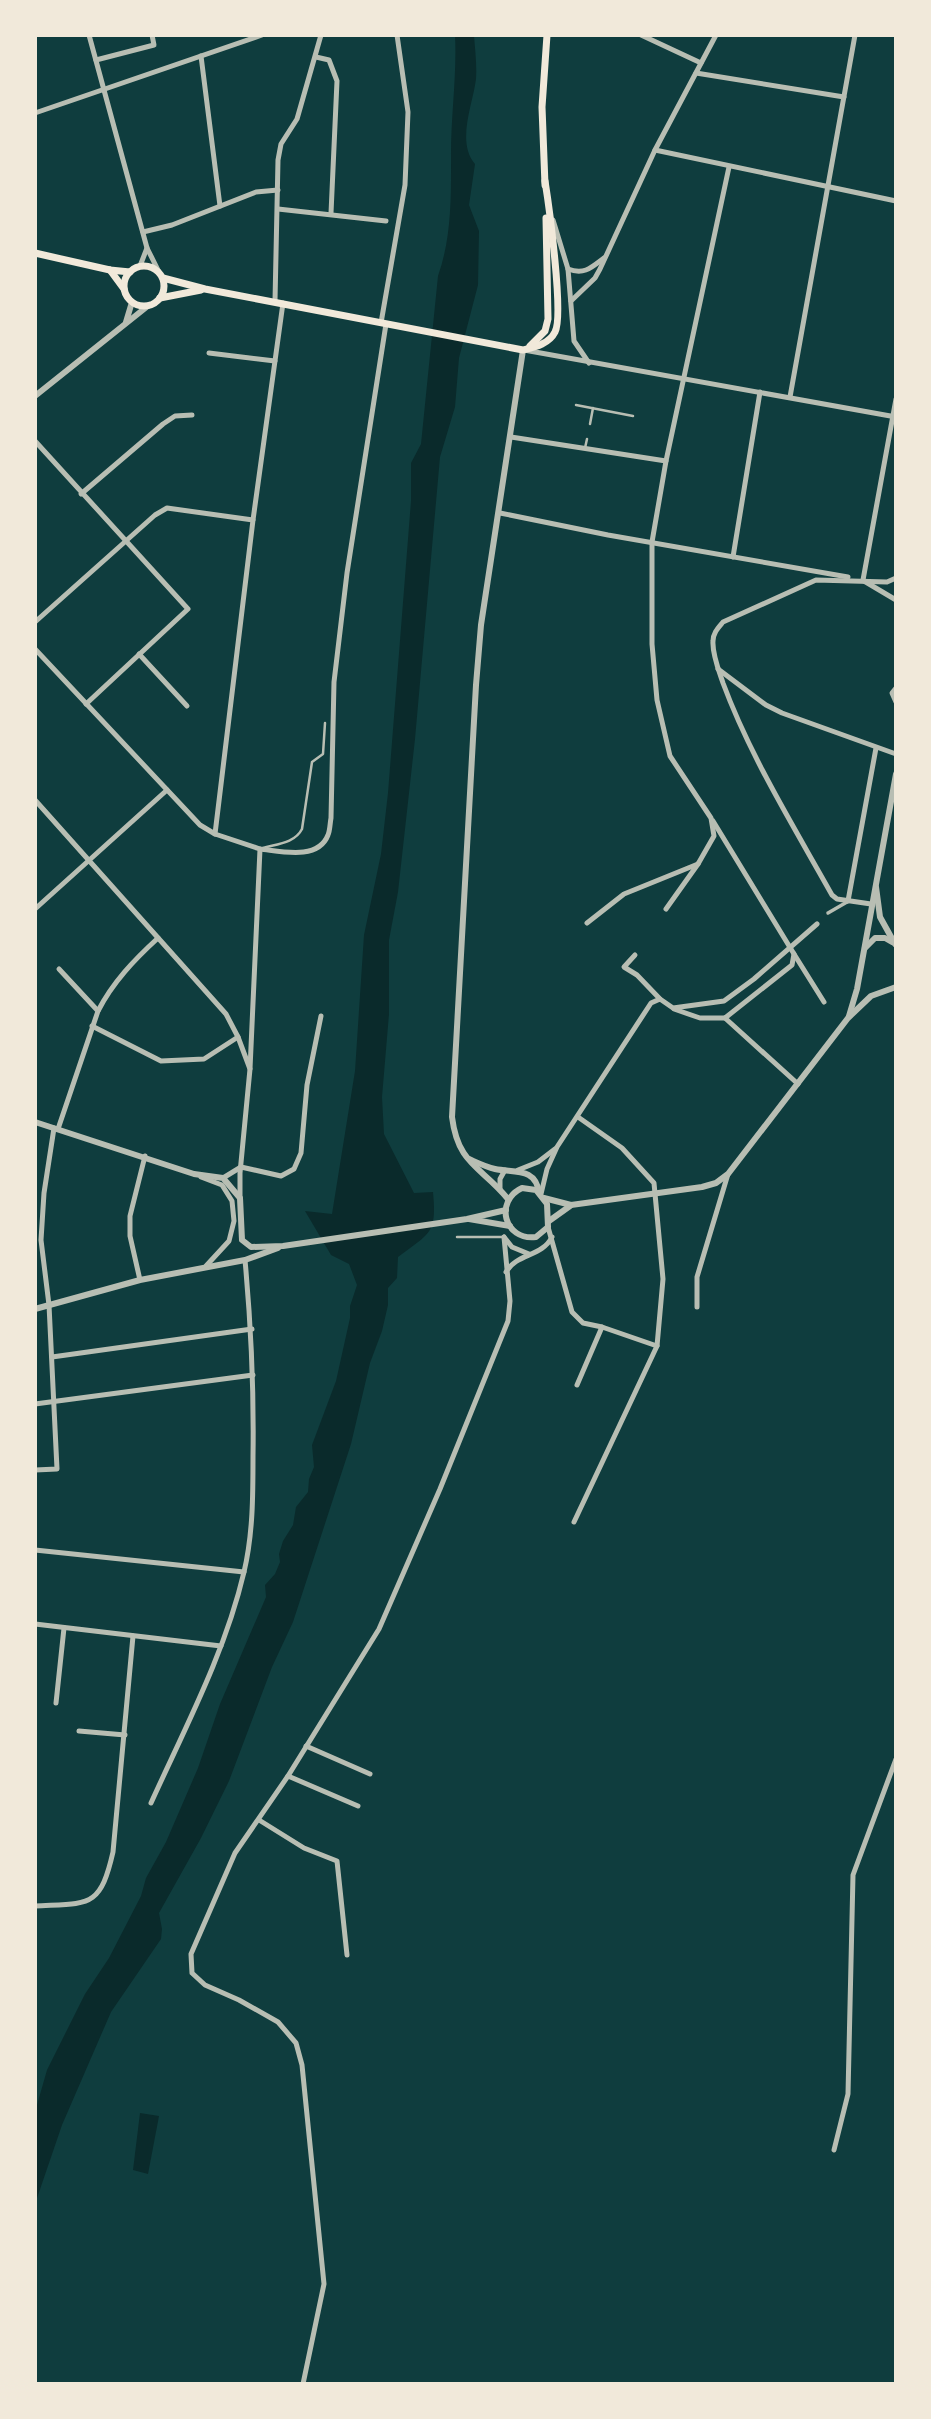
<svg xmlns="http://www.w3.org/2000/svg" width="931" height="2419" viewBox="0 0 931 2419" font-family="Lato,sans-serif">
<style>
.water{fill:#0a2a2b}
.lines{fill:none;stroke-linecap:round;stroke-linejoin:round}
.service{stroke:#b8beb3;stroke-width:2.5}
.pedestrian{stroke:#b8beb3;stroke-width:3.5}
.minor{stroke:#b8beb3;stroke-width:5}
.tertiary{stroke:#b8beb3;stroke-width:6}
.secondary{stroke:#f1e9da;stroke-width:7}
</style>
<rect width="100%" height="100%" fill="#0f3d3e"/>
<!-- water -->
<g class="water">
<path d="M455,35h19c1,15 3,29 2,44 -3,25 -20,63 -1,85l-6,41 10,26 -1,54 -19,73 -4,49 -15,50 -25,282 -17,153 -9,48v74l-7,83 2,37 30,59 19,-1c4,42 -3,41 -35,65l-1,21 -9,10v17l-6,26 -12,32 -19,81 -58,178 -21,45 -43,114 -28,57 -42,75 3,16 -1,10 -50,73 -49,113 -27,79v-92l12,-42 38,-76 24,-36 32,-62 5,-18 20,-36 32,-74 22,-64 46,-107 -1,-12 10,-11 5,-12 -1,-8 4,-13 10,-16 3,-18 12,-15 1,-13 5,-12 -2,-22 24,-64 14,-63v-12l7,-21 -8,-21 -18,-9 -26,-44 27,3 23,-143 9,-136 17,-81 7,-61 23,-292v-38l10,-19 17,-168c14,-40 13,-80 13,-122 0,-40 6,-79 4,-119z"/>
<polygon points="140,2113 159,2116 148,2174 133,2170"/>
</g>
<g class="lines">
<!-- service -->
<g class="service">
<polyline points="576,405 633,416"/>
<polyline points="590,424 593,408"/>
<polyline points="585,448 587,439"/>
<path d="M263,848c14,-4 32,-5 39,-19l10,-67 11,-8 2,-31"/>
<polyline points="457,1237 503,1237"/>
</g>
<!-- pedestrian -->
<polyline class="pedestrian" points="828,913 847,902"/>
<!-- minor -->
<g class="minor">
<polyline points="89,35 147,248 159,272"/>
<polyline points="641,35 701,63"/>
<polyline points="201,56 220,206"/>
<polyline points="316,57 329,60 337,81 331,213"/>
<polyline points="96,60 154,45 152,35"/>
<polyline points="696,73 844,97"/>
<polyline points="35,113 262,35"/>
<polyline points="655,150 896,201"/>
<polyline points="278,209 386,221"/>
<polyline points="553,220 568,269 574,341 589,363"/>
<polyline points="143,232 172,225 256,192 278,190"/>
<polyline points="140,266 147,248"/>
<path d="M568,269c16,6 23,-1 36,-11"/>
<polyline points="275,301 278,160 281,144 297,119 321,35"/>
<polyline points="571,301 595,278 600,269 655,150 716,35"/>
<polyline points="381,323 405,185 408,112 397,35"/>
<polyline points="524,350 896,417"/>
<polyline points="209,353 275,361"/>
<polyline points="790,397 855,35"/>
<polyline points="511,437 666,461"/>
<polyline points="35,441 188,609 86,704"/>
<polyline points="81,494 163,424 175,416 192,415"/>
<polyline points="500,513 608,535 848,577"/>
<polyline points="733,557 760,392"/>
<polyline points="863,580 896,399"/>
<polyline points="864,581 896,600"/>
<polyline points="35,622 155,515 167,508 253,520"/>
<polyline points="35,649 200,825 215,834"/>
<polyline points="139,654 187,706"/>
<polyline points="718,669 766,705 782,713 896,754"/>
<polyline points="896,688 892,693 896,702"/>
<polyline points="35,800 226,1014 238,1037 250,1069 240,1173 240,1198"/>
<path d="M260,849c20,2 58,12 68,-14 2,-4 2,-12 3,-17l3,-136 13,-109 39,-249"/>
<polyline points="848,901 876,748"/>
<path d="M871,904l-34,-5 -5,-4c-38,-68 -82,-139 -109,-212 -4,-12 -11,-29 -10,-42 0,-8 5,-13 10,-19l93,-42 71,2 9,-4"/>
<polyline points="35,909 167,790"/>
<polyline points="666,909 698,864"/>
<polyline points="587,923 624,894 698,864 714,836 711,818 670,756 657,700 652,644 652,542 666,461 729,167"/>
<polyline points="794,954 824,1002"/>
<polyline points="635,955 624,967 637,975 660,999"/>
<polyline points="59,969 98,1011"/>
<polyline points="674,1009 700,1018 725,1018 792,965 794,954 713,821"/>
<polyline points="725,1018 798,1084"/>
<polyline points="92,1026 161,1061 204,1059 238,1037"/>
<polyline points="250,1069 260,849 215,834 253,520 283,303"/>
<path d="M58,1129l40,-118c15,-29 36,-51 60,-73"/>
<polyline points="241,1167 281,1176 294,1169 301,1153 307,1085 321,1016"/>
<polyline points="518,1170 538,1162 555,1149"/>
<polyline points="201,1177 222,1185 232,1201 234,1221 229,1241 206,1266"/>
<polyline points="223,1178 241,1167"/>
<polyline points="500,1189 500,1179 505,1170"/>
<polyline points="541,1194 547,1169 557,1147 651,1003 660,999 673,1008 724,1001 754,979 817,924"/>
<polyline points="548,1227 572,1312 583,1323 602,1327 657,1346 663,1279 654,1183 622,1148 578,1117"/>
<polyline points="504,1237 512,1247 529,1254"/>
<path d="M506,1272c11,-19 36,-15 46,-35"/>
<polyline points="140,1280 130,1236 130,1216 145,1156"/>
<polyline points="697,1307 697,1277 728,1174"/>
<polyline points="52,1357 252,1329"/>
<polyline points="577,1385 602,1327"/>
<polyline points="35,1404 253,1375"/>
<polyline points="35,1470 57,1469 49,1305 41,1240 44,1193 54,1128"/>
<polyline points="574,1522 657,1346"/>
<polyline points="35,1550 244,1572"/>
<polyline points="35,1624 221,1646"/>
<polyline points="56,1703 64,1628"/>
<polyline points="79,1731 125,1735"/>
<polyline points="306,1746 370,1774"/>
<polyline points="288,1776 358,1806"/>
<path d="M151,1803c34,-75 74,-150 93,-231 9,-38 9,-77 9,-116 1,-66 -2,-131 -8,-196"/>
<polyline points="259,1820 304,1848 337,1861 347,1955"/>
<path d="M35,1906c54,-3 65,3 78,-54l20,-216"/>
<polyline points="834,2150 848,2094 853,1875 896,1759"/>
<polyline points="303,2384 324,2284 302,2065 296,2043 278,2022 239,2000 205,1985 192,1973 191,1954 235,1853 288,1776 379,1629 440,1489 508,1321 510,1301 504,1237"/>
</g>
<!-- tertiary -->
<g class="tertiary">
<polyline points="126,322 132,302"/>
<polyline points="35,396 149,305"/>
<polyline points="876,887 880,917 895,944"/>
<polyline points="865,948 875,938 885,938 892,942"/>
<polyline points="849,1016 857,989 896,774"/>
<polyline points="35,1122 194,1174 223,1178 240,1198 242,1240 251,1247 283,1246 467,1219 506,1210"/>
<path d="M469,1159c9,4 17,8 26,10 19,4 41,-2 44,24"/>
<path d="M522,1188l14,2 11,14 1,23 -12,10c-32,4 -42,-36 -14,-49z"/>
<polyline points="544,1198 571,1205 702,1187 716,1183 728,1174 848,1018 871,996 896,987"/>
<path d="M508,1199c-27,-33 -50,-34 -56,-82l24,-432 5,-60 42,-275"/>
<polyline points="469,1219 510,1226"/>
<polyline points="549,1221 570,1206"/>
<polyline points="35,1309 140,1280 245,1260 278,1248"/>
</g>
<!-- secondary -->
<g class="secondary">
<polyline points="545,185 542,107 547,35"/>
<polyline points="35,253 110,270 130,272"/>
<circle cx="144" cy="286" r="20"/>
<polyline points="110,270 124,289"/>
<path d="M163,278l42,11 318,61c12,-3 26,-6 32,-18 9,-16 -6,-126 -10,-151"/>
<polyline points="160,298 201,290"/>
<polyline points="530,346 545,331 548,319 546,218"/>
</g>
</g>
<!-- border -->
<rect width="931" height="2419" fill="none" stroke="#f1e9da" stroke-width="74"/>
</svg>
